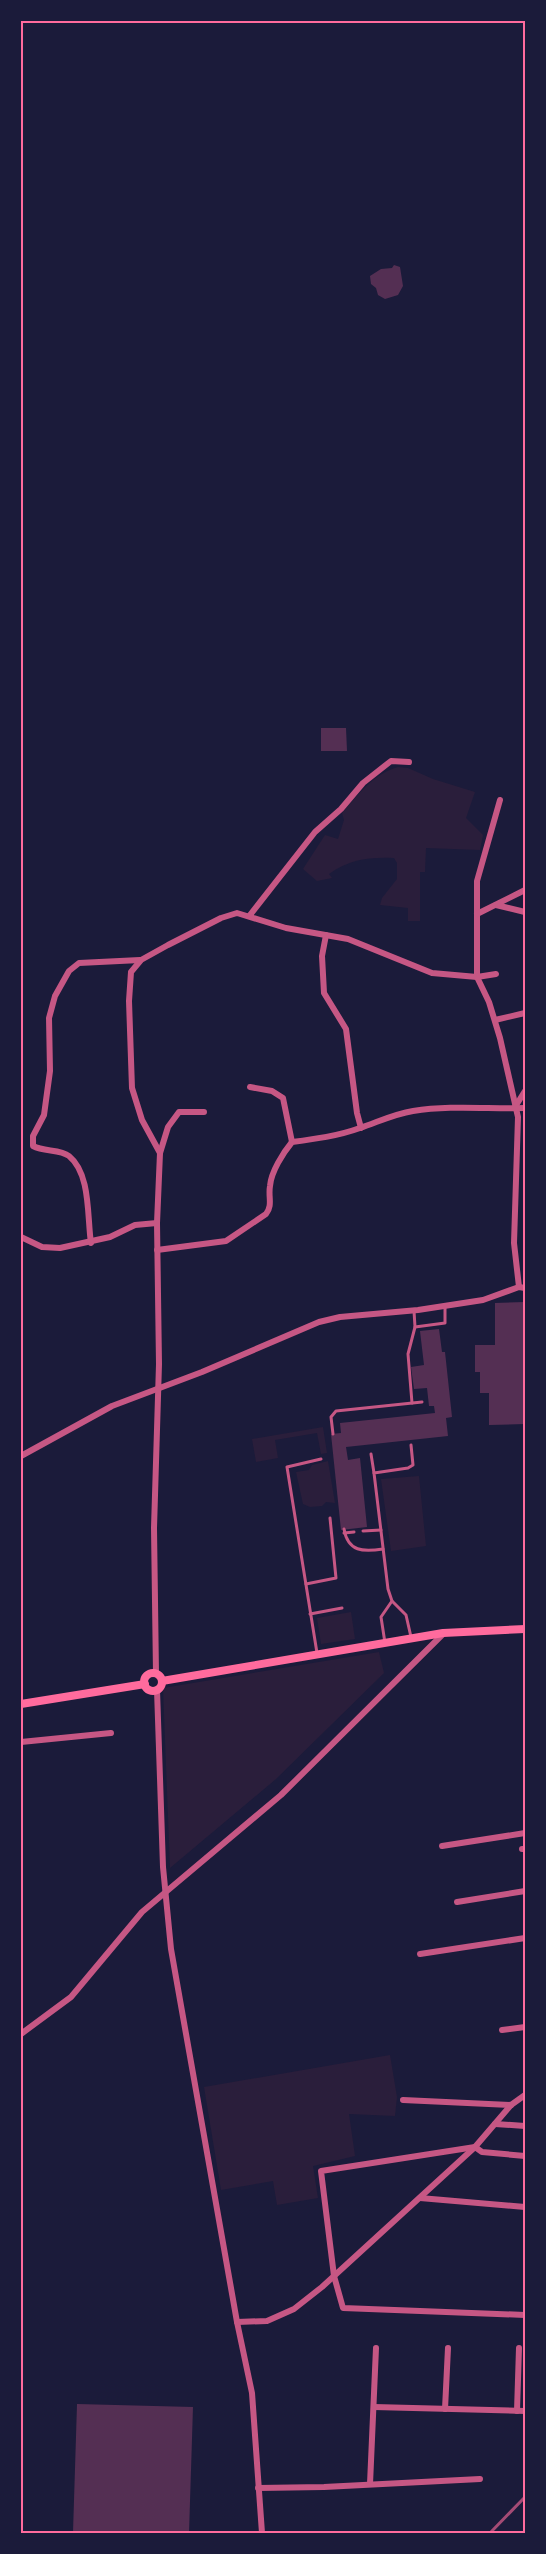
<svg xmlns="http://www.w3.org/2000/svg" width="546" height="2554" viewBox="0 0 546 2554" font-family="Signika,sans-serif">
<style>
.green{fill:#2a1e3b}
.building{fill:#542f53}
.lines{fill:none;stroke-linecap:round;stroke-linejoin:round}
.service{stroke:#c65784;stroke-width:3}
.minor{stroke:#c65784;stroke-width:6}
.secondary{stroke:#ff6b9d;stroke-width:8}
.rail{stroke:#a44b75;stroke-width:3}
.neatline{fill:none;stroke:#ff6b9d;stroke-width:2}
</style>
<rect width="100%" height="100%" fill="#1b1b3a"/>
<!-- green -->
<g class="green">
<path d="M398,767l10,1 25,11 42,13 -9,26 17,17 -3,15 -54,-2 -1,24h-5v49h-12v-13l-28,-3 2,-7 15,-19v-16l-3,-5c-25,-1 -44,1 -65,16l3,4 -15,3 -14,-12 22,-34 13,4 6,-19 -2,-7c17,-19 31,-39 56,-46z"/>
<polygon points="323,1427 327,1453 321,1454 317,1433 275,1440 278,1458 256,1462 252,1439"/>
<polygon points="328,1461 335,1503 326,1502 322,1506 310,1507 303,1504 296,1472 309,1470 312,1465"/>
<polygon points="419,1476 426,1546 391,1551 381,1479"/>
<polygon points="351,1612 355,1639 321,1644 317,1618"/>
<polygon points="379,1652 384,1673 276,1779 170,1868 163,1688"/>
<polygon points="390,2055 397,2097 395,2116 349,2114 355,2156 313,2166 318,2198 277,2205 273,2181 221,2190 204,2087"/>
</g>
<!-- building -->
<g class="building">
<polygon points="394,265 400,267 403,286 398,295 385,299 378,295 376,288 371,284 370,276 381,269 392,268"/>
<polygon points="321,728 346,728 347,751 321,751"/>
<polygon points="525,1302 525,1424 489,1425 489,1393 480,1393 480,1372 475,1372 475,1345 495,1345 495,1303"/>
<polygon points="439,1329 442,1352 445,1352 452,1417 446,1418 448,1436 346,1447 348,1460 360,1458 367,1527 341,1530 331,1434 341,1433 340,1423 435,1413 434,1406 429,1406 427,1388 414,1389 411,1367 424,1365 420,1331"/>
<polygon points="77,2404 193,2407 189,2533 73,2533"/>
</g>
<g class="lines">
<!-- service -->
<g class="service">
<polyline points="415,1327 445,1323 445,1307"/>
<polyline points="412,1403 408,1354 415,1327 414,1311"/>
<polyline points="333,1434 331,1417 336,1411 422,1402"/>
<polyline points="411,1445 413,1465 408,1468 374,1473 388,1589 392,1601 406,1615 411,1637"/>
<polyline points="371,1454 374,1473"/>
<path d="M344,1529c4,23 19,23 39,20"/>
<polyline points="363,1531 381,1530"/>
<polyline points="344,1533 354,1532"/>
<polyline points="306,1584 336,1578 330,1518"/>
<polyline points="310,1614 342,1608"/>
<polyline points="385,1643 381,1617 392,1601"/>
<polyline points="317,1653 287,1467 321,1459"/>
</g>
<!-- minor -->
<g class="minor">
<polyline points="500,800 477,881 477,977 489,1002 500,1038 518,1117 514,1243 519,1287"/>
<polyline points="496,905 525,912"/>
<polyline points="477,914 525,890"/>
<polyline points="250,915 315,832 341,809 363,783 391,761 409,762"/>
<polyline points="326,935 322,956 324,993 346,1029 357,1113 361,1128"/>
<polyline points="495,1020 525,1013"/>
<polyline points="250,1087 272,1091 283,1098 292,1142"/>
<polyline points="515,1107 525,1091"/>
<polyline points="160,1153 168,1127 179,1112 204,1112"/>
<polyline points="21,1237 42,1247 60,1248 110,1237 135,1225 157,1223"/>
<path d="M91,1243c-4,-26 0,-69 -22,-87 -9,-7 -25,-4 -36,-10v-10l11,-21 6,-44 -1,-53 6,-22 14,-25 10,-8 61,-3"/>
<path d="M157,1250l69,-9 40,-27c7,-9 2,-17 4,-28 1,-14 13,-33 22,-44 23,-3 46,-6 68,-14 18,-6 34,-14 53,-17 37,-6 75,-2 112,-3"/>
<polyline points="21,1456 112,1406 202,1372 319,1322 340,1317 418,1310 483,1300 519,1287 525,1288"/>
<polyline points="156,1674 154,1528 159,1364 157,1223 160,1153 142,1120 132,1088 129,1001 131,972 141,960 168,945 221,918 237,913 286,928 348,939 432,973 477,977 496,974"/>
<polyline points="157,1690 163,1867 171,1949 237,2322 252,2393 262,2533"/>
<polyline points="21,1742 111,1733"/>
<polyline points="442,1846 525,1833"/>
<polyline points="522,1849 525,1849"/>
<polyline points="457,1902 525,1891"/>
<polyline points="420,1954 525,1938"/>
<polyline points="502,2030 525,2027"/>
<polyline points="21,2034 71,1997 142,1912 281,1795 443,1634"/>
<polyline points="403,2100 511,2105"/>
<polyline points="495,2124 525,2126"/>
<polyline points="525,2156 482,2152 475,2147 321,2171 334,2276 343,2308 525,2315"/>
<polyline points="420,2198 525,2207"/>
<polyline points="237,2322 267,2321 294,2309 322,2287 475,2147 511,2105 525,2095"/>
<polyline points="374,2407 525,2411"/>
<polyline points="445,2409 448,2348"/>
<polyline points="517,2411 519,2348"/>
<polyline points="370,2484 376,2348"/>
<polyline points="258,2488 324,2487 480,2479"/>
</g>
<!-- secondary -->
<g class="secondary">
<circle cx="153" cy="1682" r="9"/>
<polyline points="162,1681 443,1633 525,1629"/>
<polyline points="21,1704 145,1684"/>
</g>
<!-- rail -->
<polyline class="rail" points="490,2533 525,2497"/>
</g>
<!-- border -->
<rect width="546" height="2554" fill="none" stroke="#1b1b3a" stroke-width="45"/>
<rect x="22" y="22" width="502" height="2510" class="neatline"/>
</svg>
